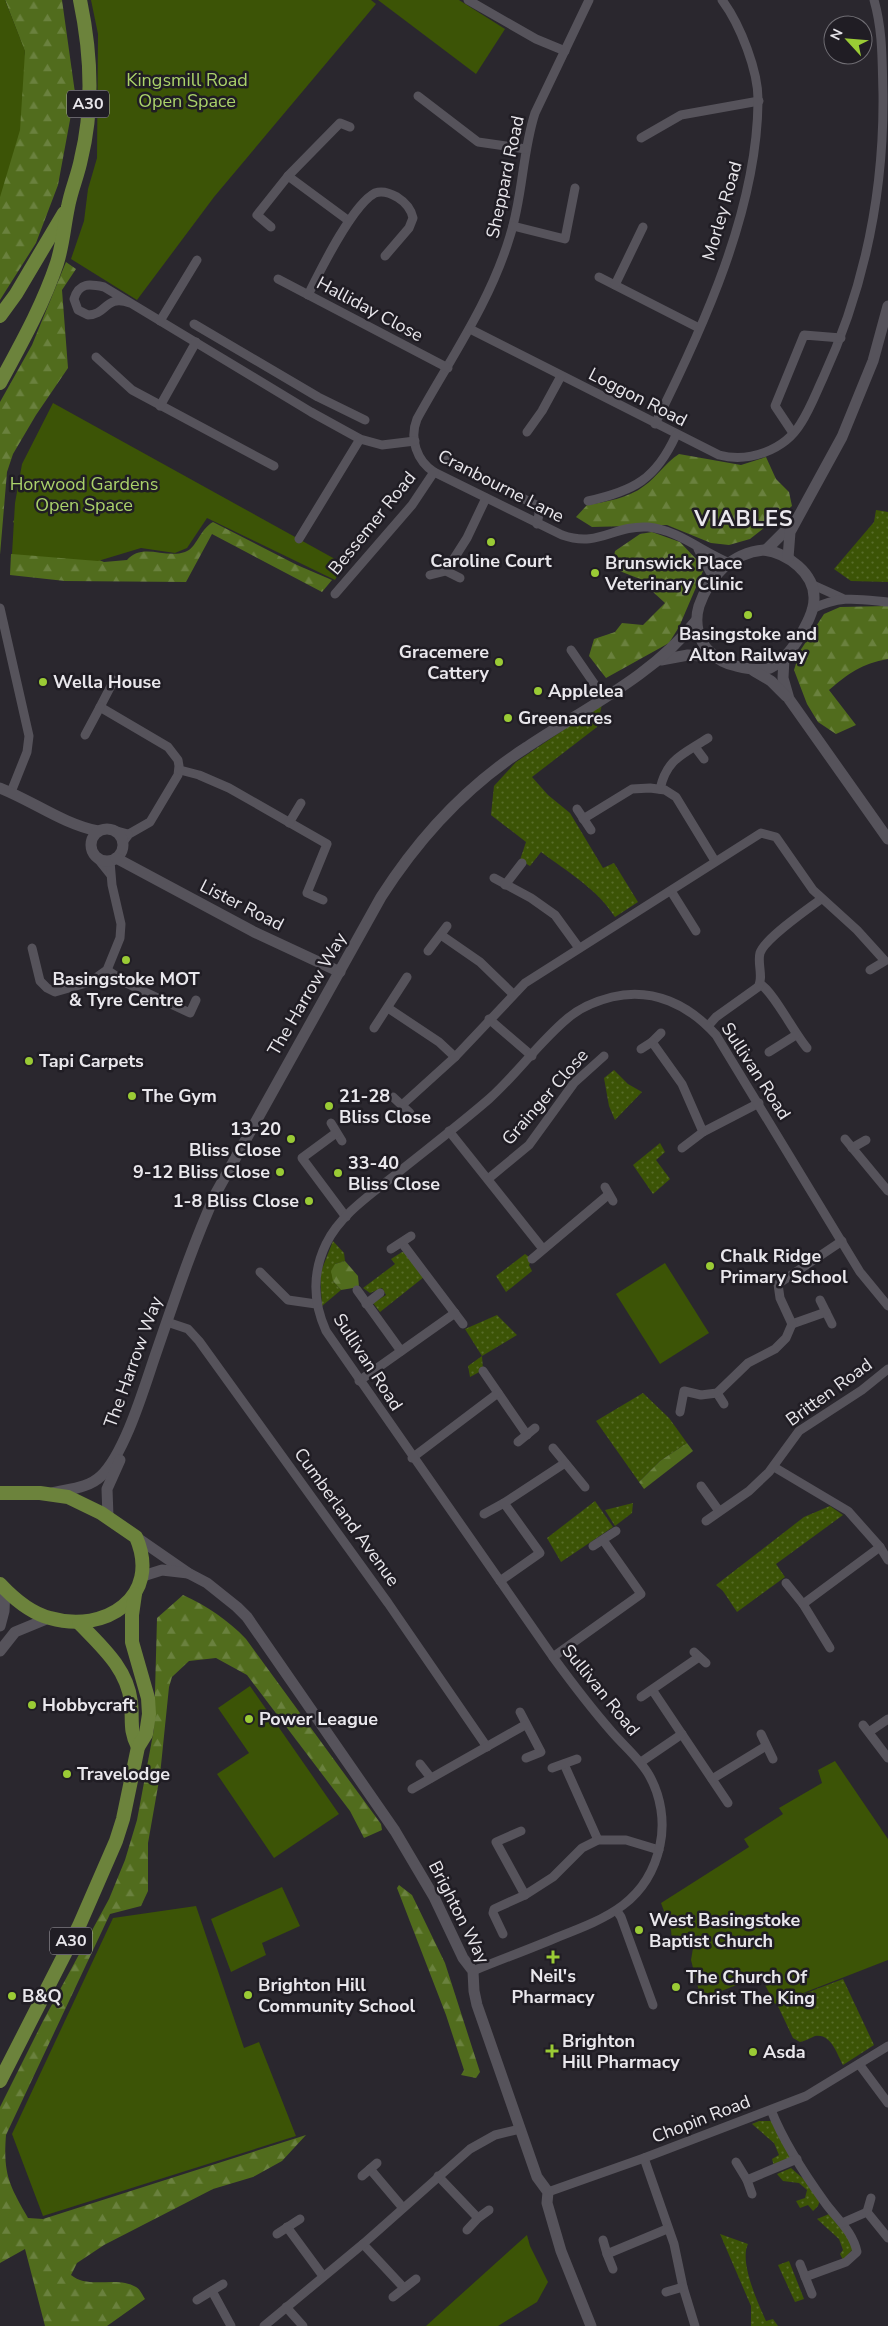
<svg xmlns="http://www.w3.org/2000/svg" width="888" height="2326" viewBox="0 0 888 2326" font-family="'Nunito Sans',sans-serif">
<style>
.grass{fill:url(#grass-dots)}
.forest{fill:url(#forest-firs)}
.park{fill:#3c5406}
.lines{fill:none;stroke-linecap:round;stroke-linejoin:round}
.minor{stroke:#56535b;stroke-width:9}
.tertiary{stroke:#56535b;stroke-width:11}
.primary{stroke:#6c833c;stroke-width:14}
.poi-dot{fill:#9acb35;stroke:#201d24;stroke-width:2}
.labels{text-anchor:middle;dominant-baseline:central;stroke-width:5;stroke-linejoin:round;paint-order:stroke}
.shield{fill:#201d24;stroke:#adaab0;stroke-width:1}
.shield-label{font-size:16px;font-weight:bold;fill:#e9e7ec}
.park-label{font-size:18px;fill:#aad26a;stroke:#201d24}
.street-label{font-size:18px;fill:#e9e7ec;stroke:#201d24}
.poi-label{font-size:18px;font-weight:bold;fill:#e9e7ec;stroke:#201d24;text-anchor:start}
.district-label{font-size:22px;font-weight:bold;letter-spacing:1px;fill:#e9e7ec;stroke:#201d24}
</style>
<defs>
<pattern id="grass-dots" width="8" height="8" patternUnits="userSpaceOnUse" patternTransform="scale(1.25)"><rect width="8" height="8" fill="#3c5406"/><path d="M2 2h.1M6 6h.1" fill="none" stroke="#586d2a" stroke-width="1.8" stroke-linecap="round"/></pattern>
<pattern id="forest-firs" width="22" height="20" patternUnits="userSpaceOnUse" patternTransform="scale(1.25)"><rect width="22" height="20" fill="#516c1d"/><path d="M5 1l3.5 6h-7zM16 11l3.5 6h-7z" fill="#6a813e"/></pattern>
</defs>
<rect width="100%" height="100%" fill="#2a272e"/>
<!-- grass -->
<g class="grass">
<polygon points="876,510 888,512 888,582 851,581 834,569 874,522"/>
<path d="M602,704l-5,23 -65,50 16,18 22,18 33,55 11,-5 24,39 -23,15c-18,-28 -47,-45 -74,-65l-11,14 -10,-6 6,-18 -35,-27 3,-29 22,-24z"/>
<polygon points="614,1070 628,1084 642,1092 615,1120 609,1106 604,1078"/>
<polygon points="660,1143 665,1152 656,1160 670,1179 653,1194 633,1165"/>
<polygon points="333,1241 344,1253 345,1261 335,1264 333,1281 341,1290 322,1306 320,1274"/>
<polygon points="402,1252 407,1253 424,1277 380,1312 373,1303 386,1295 382,1288 370,1293 363,1288 395,1264 391,1259"/>
<polygon points="525,1254 532,1259 529,1265 532,1271 506,1292 496,1276"/>
<polygon points="497,1315 517,1335 482,1356 483,1370 470,1377 468,1366 482,1356 465,1329"/>
<polygon points="643,1393 669,1418 687,1443 660,1461 639,1482 596,1421"/>
<polygon points="595,1501 613,1527 561,1562 547,1538"/>
<polygon points="633,1503 632,1513 615,1526 605,1510"/>
<polygon points="830,1506 843,1515 776,1564 785,1577 737,1612 723,1591 716,1585 804,1517"/>
<path d="M843,1979l31,66 -31,20c-6,-11 -12,-32 -28,-29 -5,2 -10,5 -15,6l-7,-4 -16,-34z"/>
<polygon points="759,2121 773,2121 794,2160 774,2166 772,2159 779,2155 774,2143 752,2124"/>
<polygon points="791,2168 807,2182 820,2200 818,2206 813,2211 808,2205 800,2208 796,2201 805,2198 807,2190 799,2183 783,2181 777,2174"/>
<polygon points="829,2214 847,2236 853,2249 843,2260 840,2254 843,2250 839,2239 817,2219"/>
<path d="M720,2234l28,10c-9,18 10,59 18,77l7,-2 5,7h-27v-20z"/>
<polygon points="789,2261 804,2299 795,2302 778,2265"/>
</g>
<!-- forest -->
<g class="forest">
<polygon points="5,0 62,0 75,93 58,185 36,243 0,300 0,150 25,52"/>
<polygon points="66,262 76,269 62,290 68,368 36,415 13,454 7,472 0,555 0,402 32,345"/>
<path d="M679,454l62,11 25,-8 10,22 13,13 3,14 -42,33 -21,6 -18,-2 -44,-18 -75,2 -16,-10 11,-12c18,-3 42,-7 57,-19 13,-9 21,-23 35,-32z"/>
<path d="M25,498l69,60 10,4 23,-2c15,-18 38,-1 58,-8 12,-4 14,-22 28,-30l84,43 35,15 -10,12 -110,-58 -26,48 -121,-1 -55,-6 1,-21 52,-2 -50,-30z"/>
<polygon points="652,532 680,542 697,560 703,571 679,627 669,643 606,678 589,656 594,639 615,632 622,623 643,625 665,603 652,591 645,581 612,568 615,551 640,534"/>
<path d="M888,606v53c-27,5 -39,14 -59,31l27,35 -20,9 -18,-12 -11,-18 -13,-34 6,-19 24,-37 16,-7z"/>
<polygon points="345,1261 358,1276 359,1287 341,1290 333,1281 331,1271 335,1264"/>
<polygon points="687,1443 693,1451 644,1489 639,1482 660,1461"/>
<path d="M183,1595c24,11 45,25 63,44l135,185 1,6 -18,8 -14,-27 -103,-136 -31,-17 -27,3 -17,16 -3,10 -9,88 -12,68v48l-7,15 -31,8 -104,221c-3,39 3,50 22,83l15,1 263,-84 -24,26 -29,16 -40,12 -109,56 -27,18 -6,12c18,15 46,0 65,12 4,2 7,9 9,12l-38,27h-62l-20,-77 -25,14v-156l43,-86 66,-122 16,-39 12,-40 17,-91 3,-111z"/>
<polygon points="399,1885 412,1895 445,1963 480,2072 476,2078 461,2075 464,2070 446,2015 397,1888"/>
</g>
<!-- park -->
<g class="park">
<polygon points="0,0 5,0 25,51 20,130 0,197"/>
<polygon points="91,0 371,0 376,4 214,197 137,300 71,259 84,221 88,189 97,158 98,34"/>
<polygon points="378,0 459,0 505,29 476,74"/>
<polygon points="53,403 344,564 335,580 207,518 187,548 175,553 141,548 98,561 12,554 15,503 22,464"/>
<polygon points="665,1263 709,1333 660,1364 616,1294"/>
<polygon points="250,1686 339,1814 274,1858 217,1774 249,1753 218,1708"/>
<polygon points="835,1761 888,1839 888,1960 775,2004 763,1981 757,1977 701,1999 691,1960 693,1948 683,1941 672,1940 671,1930 661,1903 749,1847 744,1839 783,1814 779,1808 822,1783 818,1770"/>
<polygon points="282,1887 300,1926 262,1943 266,1955 231,1972 211,1919"/>
<polygon points="196,1906 244,2048 259,2042 296,2136 43,2216 12,2134 113,1918"/>
<polygon points="527,2235 530,2246 548,2282 537,2302 498,2326 426,2326"/>
</g>
<g class="lines">
<!-- minor -->
<g class="minor">
<polyline points="468,0 536,39 565,51"/>
<path d="M589,0l-54,113c-13,40 -12,83 -25,123 -20,67 -60,123 -93,183 -8,20 0,42 17,53l128,63c37,13 51,-10 86,-8 31,3 54,25 82,36"/>
<polyline points="418,96 478,142 526,149"/>
<polyline points="641,138 681,115 759,101"/>
<polyline points="288,176 349,221"/>
<polyline points="513,226 565,239 575,188"/>
<polyline points="271,227 257,215 288,176 340,123 350,127"/>
<polyline points="599,277 699,328"/>
<polyline points="278,279 448,368"/>
<polyline points="615,285 643,227"/>
<path d="M308,295c12,-24 44,-90 67,-102 8,-3 15,0 22,4 8,5 14,11 16,21l-4,10 -24,28"/>
<path d="M130,303c-25,-9 -23,12 -42,12l-10,-5 -4,-11c5,-17 16,-15 30,-12l207,125 49,27 22,6 33,-4"/>
<polyline points="160,321 197,260"/>
<polyline points="194,324 318,397 365,420"/>
<path d="M470,329l249,126c30,8 66,-5 82,-32 9,-14 15,-30 22,-45 41,-89 61,-186 60,-284 -1,-32 0,-63 -9,-94"/>
<polyline points="96,357 132,390 274,466"/>
<polyline points="160,406 196,342"/>
<path d="M655,424c48,-96 102,-214 103,-322 1,-30 -18,-78 -36,-102"/>
<polyline points="527,432 542,411 561,376"/>
<polyline points="793,433 775,406 804,335 841,338"/>
<polyline points="447,460 538,506 539,514 537,524"/>
<path d="M588,501c46,-10 68,-22 88,-66"/>
<polyline points="299,539 360,439"/>
<polyline points="698,549 713,578"/>
<polyline points="446,571 467,538 486,498"/>
<polyline points="430,575 446,571 460,578"/>
<polyline points="811,584 842,598"/>
<polyline points="335,594 412,505 434,472"/>
<polyline points="0,608 29,736 27,752 11,792"/>
<path d="M812,609c29,-14 45,-10 76,-7"/>
<polyline points="571,650 604,698"/>
<polyline points="114,680 100,707 168,747 178,760 179,766 178,775 150,822 129,834 123,842"/>
<polyline points="85,735 100,707"/>
<polyline points="695,747 704,759"/>
<polyline points="180,770 199,775 229,788 327,844 307,893 323,900"/>
<path d="M660,789c7,-31 24,-35 48,-51"/>
<polyline points="577,809 591,830"/>
<polyline points="583,819 632,789 650,788 665,790 676,797 715,861"/>
<polyline points="289,823 301,803"/>
<polyline points="117,831 128,834"/>
<polyline points="98,859 110,874"/>
<polyline points="494,878 531,898 555,915 579,948"/>
<polyline points="505,885 522,863"/>
<polyline points="671,891 696,931"/>
<polyline points="441,935 480,962 513,994"/>
<polyline points="32,948 40,981 47,988 55,992 90,982 107,970 120,938 121,924 112,885 110,861"/>
<polyline points="428,951 447,926"/>
<polyline points="107,970 128,984 190,1013 196,1000"/>
<path d="M760,984c13,7 34,49 47,64"/>
<polyline points="388,1008 439,1042 455,1057"/>
<polyline points="489,1019 532,1056"/>
<path d="M708,1026l8,-9 42,-30c6,-10 -1,-23 2,-34 5,-15 47,-43 61,-54"/>
<polyline points="374,1028 407,977"/>
<polyline points="661,1033 652,1042 682,1084 703,1132 759,1103"/>
<polyline points="641,1049 652,1042"/>
<polyline points="769,1052 796,1035"/>
<polyline points="393,1097 410,1113"/>
<polyline points="402,1105 455,1057 525,983 761,833 776,837 813,890 857,930 885,961 870,970"/>
<polyline points="331,1123 342,1141"/>
<polyline points="449,1131 543,1249"/>
<polyline points="336,1133 302,1158 346,1217"/>
<polyline points="845,1139 888,1191"/>
<polyline points="682,1148 703,1132"/>
<polyline points="852,1148 866,1140"/>
<polyline points="488,1179 529,1145 574,1083 604,1056"/>
<polyline points="605,1187 613,1201"/>
<polyline points="402,1243 463,1324"/>
<polyline points="391,1249 411,1236"/>
<polyline points="532,1259 608,1195"/>
<polyline points="260,1272 288,1300 316,1304"/>
<polyline points="357,1290 401,1351"/>
<polyline points="366,1304 380,1293"/>
<polyline points="826,1312 832,1324"/>
<polyline points="167,1322 188,1329 199,1341 388,1603 487,1747"/>
<polyline points="792,1324 826,1312 820,1300"/>
<polyline points="483,1371 527,1435"/>
<polyline points="359,1381 455,1313"/>
<polyline points="717,1393 724,1404"/>
<polyline points="680,1412 684,1391 701,1395 717,1393 748,1363 775,1349 786,1338 792,1324 780,1298 778,1284 842,1241"/>
<polyline points="518,1442 535,1428"/>
<polyline points="553,1448 585,1487"/>
<polyline points="412,1458 498,1393"/>
<polyline points="774,1467 848,1511 880,1547 888,1560"/>
<polyline points="701,1486 719,1511"/>
<polyline points="484,1514 504,1503"/>
<polyline points="706,1521 749,1491 769,1472 799,1431 862,1390 888,1369"/>
<polyline points="593,1546 616,1531"/>
<polyline points="500,1581 540,1553 504,1503 565,1463"/>
<polyline points="786,1583 803,1604"/>
<polyline points="830,1648 803,1604 880,1547"/>
<polyline points="694,1652 706,1663"/>
<polyline points="553,1657 641,1594 603,1540"/>
<polyline points="653,1691 728,1803"/>
<polyline points="641,1697 699,1657"/>
<polyline points="520,1712 541,1752 526,1758"/>
<polyline points="863,1725 888,1758"/>
<polyline points="869,1732 888,1719"/>
<polyline points="761,1734 773,1759"/>
<polyline points="641,1762 682,1734"/>
<polyline points="420,1764 431,1778"/>
<polyline points="564,1764 598,1840"/>
<polyline points="552,1768 577,1759"/>
<polyline points="712,1779 766,1746"/>
<polyline points="412,1789 525,1725"/>
<polyline points="521,1831 496,1842 525,1895 553,1877 582,1848 598,1840 626,1840 659,1850"/>
<polyline points="617,1911 621,1917 653,2005"/>
<polyline points="503,1934 493,1913 494,1909 525,1895"/>
<path d="M473,1971c29,-12 57,-22 85,-34 49,-19 90,-35 102,-92 5,-23 1,-49 -11,-70 -9,-16 -25,-29 -37,-43 -21,-24 -40,-49 -59,-75l-227,-326c-13,-29 -14,-58 0,-87 14,-29 44,-49 69,-69 31,-25 64,-50 94,-76 28,-25 50,-57 79,-81 13,-11 28,-17 44,-21 41,-10 77,8 104,38l144,237 28,34"/>
<polyline points="859,2064 888,2103"/>
<path d="M771,2110c13,33 34,65 55,94 12,16 27,28 31,48l-11,10 -41,15"/>
<polyline points="644,2158 674,2244 683,2287 695,2326"/>
<polyline points="736,2162 747,2180"/>
<polyline points="370,2169 403,2208"/>
<polyline points="362,2176 377,2163"/>
<polyline points="438,2176 478,2218"/>
<polyline points="548,2192 644,2158 806,2096 888,2046"/>
<polyline points="752,2194 747,2180 797,2159"/>
<polyline points="867,2212 871,2198"/>
<polyline points="842,2223 867,2212 888,2238"/>
<polyline points="287,2227 323,2276"/>
<polyline points="467,2230 478,2218 489,2210"/>
<polyline points="277,2234 300,2219"/>
<polyline points="603,2240 607,2254 667,2229"/>
<polyline points="363,2244 404,2288"/>
<polyline points="607,2254 613,2269"/>
<polyline points="800,2264 812,2294"/>
<polyline points="212,2291 231,2326"/>
<polyline points="666,2292 683,2287"/>
<polyline points="393,2297 416,2279"/>
<polyline points="197,2300 223,2284"/>
<polyline points="286,2307 303,2326"/>
<polyline points="264,2326 363,2244 470,2149 495,2135 520,2129"/>
</g>
<!-- tertiary -->
<g class="tertiary">
<path d="M764,550c23,3 51,23 50,49 0,13 -9,28 -15,39 -7,11 -16,24 -29,30 -9,3 -24,1 -34,-2 -9,-2 -19,-7 -26,-14 -12,-11 -16,-30 -11,-46 10,-29 32,-53 65,-56z"/>
<polyline points="766,550 790,526"/>
<polyline points="788,558 790,532 842,437 873,361 888,306"/>
<polyline points="784,658 783,678 789,699 888,839"/>
<polyline points="661,660 688,655 715,657"/>
<polyline points="754,671 771,681 786,696"/>
<path d="M0,788c33,13 63,36 98,43"/>
<circle cx="107" cy="845" r="16"/>
<polyline points="116,858 254,932 340,972"/>
<path d="M52,1493c16,-4 37,-5 49,-17 24,-23 43,-88 54,-120 19,-55 37,-110 61,-163l165,-296c39,-61 85,-111 146,-150 58,-39 126,-71 169,-126"/>
<polyline points="108,1517 107,1489 120,1460"/>
<polyline points="136,1537 188,1573 207,1583 237,1607 247,1617 395,1831 434,1897 463,1958 473,1971 474,1991 477,2005 537,2177 548,2192 547,2203 561,2251 591,2326"/>
<polyline points="143,1576 162,1570 188,1573"/>
<polyline points="0,1626 4,1611 5,1589"/>
<polyline points="0,1651 15,1632 49,1618"/>
</g>
<!-- primary -->
<g class="primary">
<polyline points="0,316 16,294 64,213"/>
<path d="M0,383c21,-39 43,-78 57,-120 6,-19 7,-37 11,-56 3,-17 10,-32 13,-48 13,-53 10,-107 -1,-159"/>
<path d="M0,1493h40l28,4 33,16 35,24c26,60 -31,97 -86,81 -20,-5 -36,-19 -50,-34"/>
<path d="M79,1623c22,23 48,45 52,79 2,18 -2,28 7,45"/>
<polyline points="0,2081 79,1926 116,1841 123,1819 138,1747 146,1734 149,1714 148,1698 132,1642 132,1615 135,1594"/>
</g>
</g>
<!-- markers -->
<g class="poi-dot">
<circle cx="491" cy="542" r="5"/>
<circle cx="595" cy="573" r="5"/>
<circle cx="748" cy="615" r="5"/>
<circle cx="499" cy="662" r="5"/>
<circle cx="43" cy="682" r="5"/>
<circle cx="538" cy="691" r="5"/>
<circle cx="508" cy="718" r="5"/>
<circle cx="126" cy="960" r="5"/>
<circle cx="29" cy="1061" r="5"/>
<circle cx="132" cy="1096" r="5"/>
<circle cx="329" cy="1106" r="5"/>
<circle cx="291" cy="1139" r="5"/>
<circle cx="280" cy="1172" r="5"/>
<circle cx="338" cy="1173" r="5"/>
<circle cx="309" cy="1201" r="5"/>
<circle cx="710" cy="1266" r="5"/>
<circle cx="32" cy="1705" r="5"/>
<circle cx="249" cy="1719" r="5"/>
<circle cx="67" cy="1774" r="5"/>
<circle cx="639" cy="1930" r="5"/>
<path d="M550.5 1949.5h5v5h5v5h-5v5h-5v-5h-5v-5h5z"/>
<circle cx="676" cy="1987" r="5"/>
<circle cx="248" cy="1995" r="5"/>
<circle cx="12" cy="1996" r="5"/>
<path d="M549.5 2043.5h5v5h5v5h-5v5h-5v-5h-5v-5h5z"/>
<circle cx="753" cy="2052" r="5"/>
</g>
<g class="labels">
<!-- shield labels -->
<g class="shield">
<rect x="67" y="90.5" width="42" height="27" rx="4"/>
<rect x="50" y="1927.5" width="42" height="27" rx="4"/>
</g>
<g class="shield-label">
<text x="88" y="104">A30</text>
<text x="71" y="1941">A30</text>
</g>
<!-- park labels -->
<g class="park-label">
<text x="187" y="80">Kingsmill Road<tspan x="187" dy="21">Open Space</tspan></text>
<text x="84" y="484">Horwood Gardens<tspan x="84" dy="21">Open Space</tspan></text>
</g>
<!-- street labels -->
<g class="street-label">
<text transform="translate(505 177) rotate(-78)">Sheppard Road</text>
<text transform="translate(722 211) rotate(-74)">Morley Road</text>
<text transform="translate(370 309) rotate(28)">Halliday Close</text>
<text transform="translate(638 397) rotate(27)">Loggon Road</text>
<text transform="translate(501 486) rotate(27)">Cranbourne Lane</text>
<text transform="translate(372 523) rotate(-51)">Bessemer Road</text>
<text transform="translate(242 905) rotate(27)">Lister Road</text>
<text transform="translate(307 994) rotate(-60)">The Harrow Way</text>
<text transform="translate(756 1071) rotate(57)">Sullivan Road</text>
<text transform="translate(545 1097) rotate(-49)">Grainger Close</text>
<text transform="translate(133 1362) rotate(-70)">The Harrow Way</text>
<text transform="translate(368 1362) rotate(57)">Sullivan Road</text>
<text transform="translate(829 1392) rotate(-36)">Britten Road</text>
<text transform="translate(347 1517) rotate(54)">Cumberland Avenue</text>
<text transform="translate(601 1690) rotate(51)">Sullivan Road</text>
<text transform="translate(459 1912) rotate(63)">Brighton Way</text>
<text transform="translate(701 2119) rotate(-21)">Chopin Road</text>
</g>
<!-- poi labels -->
<g class="poi-label">
<text x="491" y="561" text-anchor="middle">Caroline Court</text>
<text x="605" y="563">Brunswick Place<tspan x="605" dy="21">Veterinary Clinic</tspan></text>
<text x="748" y="634" text-anchor="middle">Basingstoke and<tspan x="748" dy="21">Alton Railway</tspan></text>
<text x="489" y="652" text-anchor="end">Gracemere<tspan x="489" dy="21">Cattery</tspan></text>
<text x="53" y="682">Wella House</text>
<text x="548" y="691">Applelea</text>
<text x="518" y="718">Greenacres</text>
<text x="126" y="979" text-anchor="middle">Basingstoke MOT<tspan x="126" dy="21">&amp; Tyre Centre</tspan></text>
<text x="39" y="1061">Tapi Carpets</text>
<text x="142" y="1096">The Gym</text>
<text x="339" y="1096">21-28<tspan x="339" dy="21">Bliss Close</tspan></text>
<text x="281" y="1129" text-anchor="end">13-20<tspan x="281" dy="21">Bliss Close</tspan></text>
<text x="348" y="1163">33-40<tspan x="348" dy="21">Bliss Close</tspan></text>
<text x="270" y="1172" text-anchor="end">9-12 Bliss Close</text>
<text x="299" y="1201" text-anchor="end">1-8 Bliss Close</text>
<text x="720" y="1256">Chalk Ridge<tspan x="720" dy="21">Primary School</tspan></text>
<text x="42" y="1705">Hobbycraft</text>
<text x="259" y="1719">Power League</text>
<text x="77" y="1774">Travelodge</text>
<text x="649" y="1920">West Basingstoke<tspan x="649" dy="21">Baptist Church</tspan></text>
<text x="553" y="1976" text-anchor="middle">Neil's<tspan x="553" dy="21">Pharmacy</tspan></text>
<text x="686" y="1977">The Church Of<tspan x="686" dy="21">Christ The King</tspan></text>
<text x="258" y="1985">Brighton Hill<tspan x="258" dy="21">Community School</tspan></text>
<text x="22" y="1996">B&amp;Q</text>
<text x="562" y="2041">Brighton<tspan x="562" dy="21">Hill Pharmacy</tspan></text>
<text x="763" y="2052">Asda</text>
</g>
<!-- district labels -->
<g class="district-label">
<text x="744" y="519">VIABLES</text>
</g>
</g>
<!-- north arrow -->
<g transform="translate(848 40) rotate(296)"><circle r="24" fill="#201d24" stroke="#706e74"/>
<path d="M0-4L9 19L0 12L-9 19Z" fill="#9acb35"/>
<text y="-8" font-size="14" font-weight="bold" text-anchor="middle" fill="#e9e7ec">N</text>
</g>
</svg>
